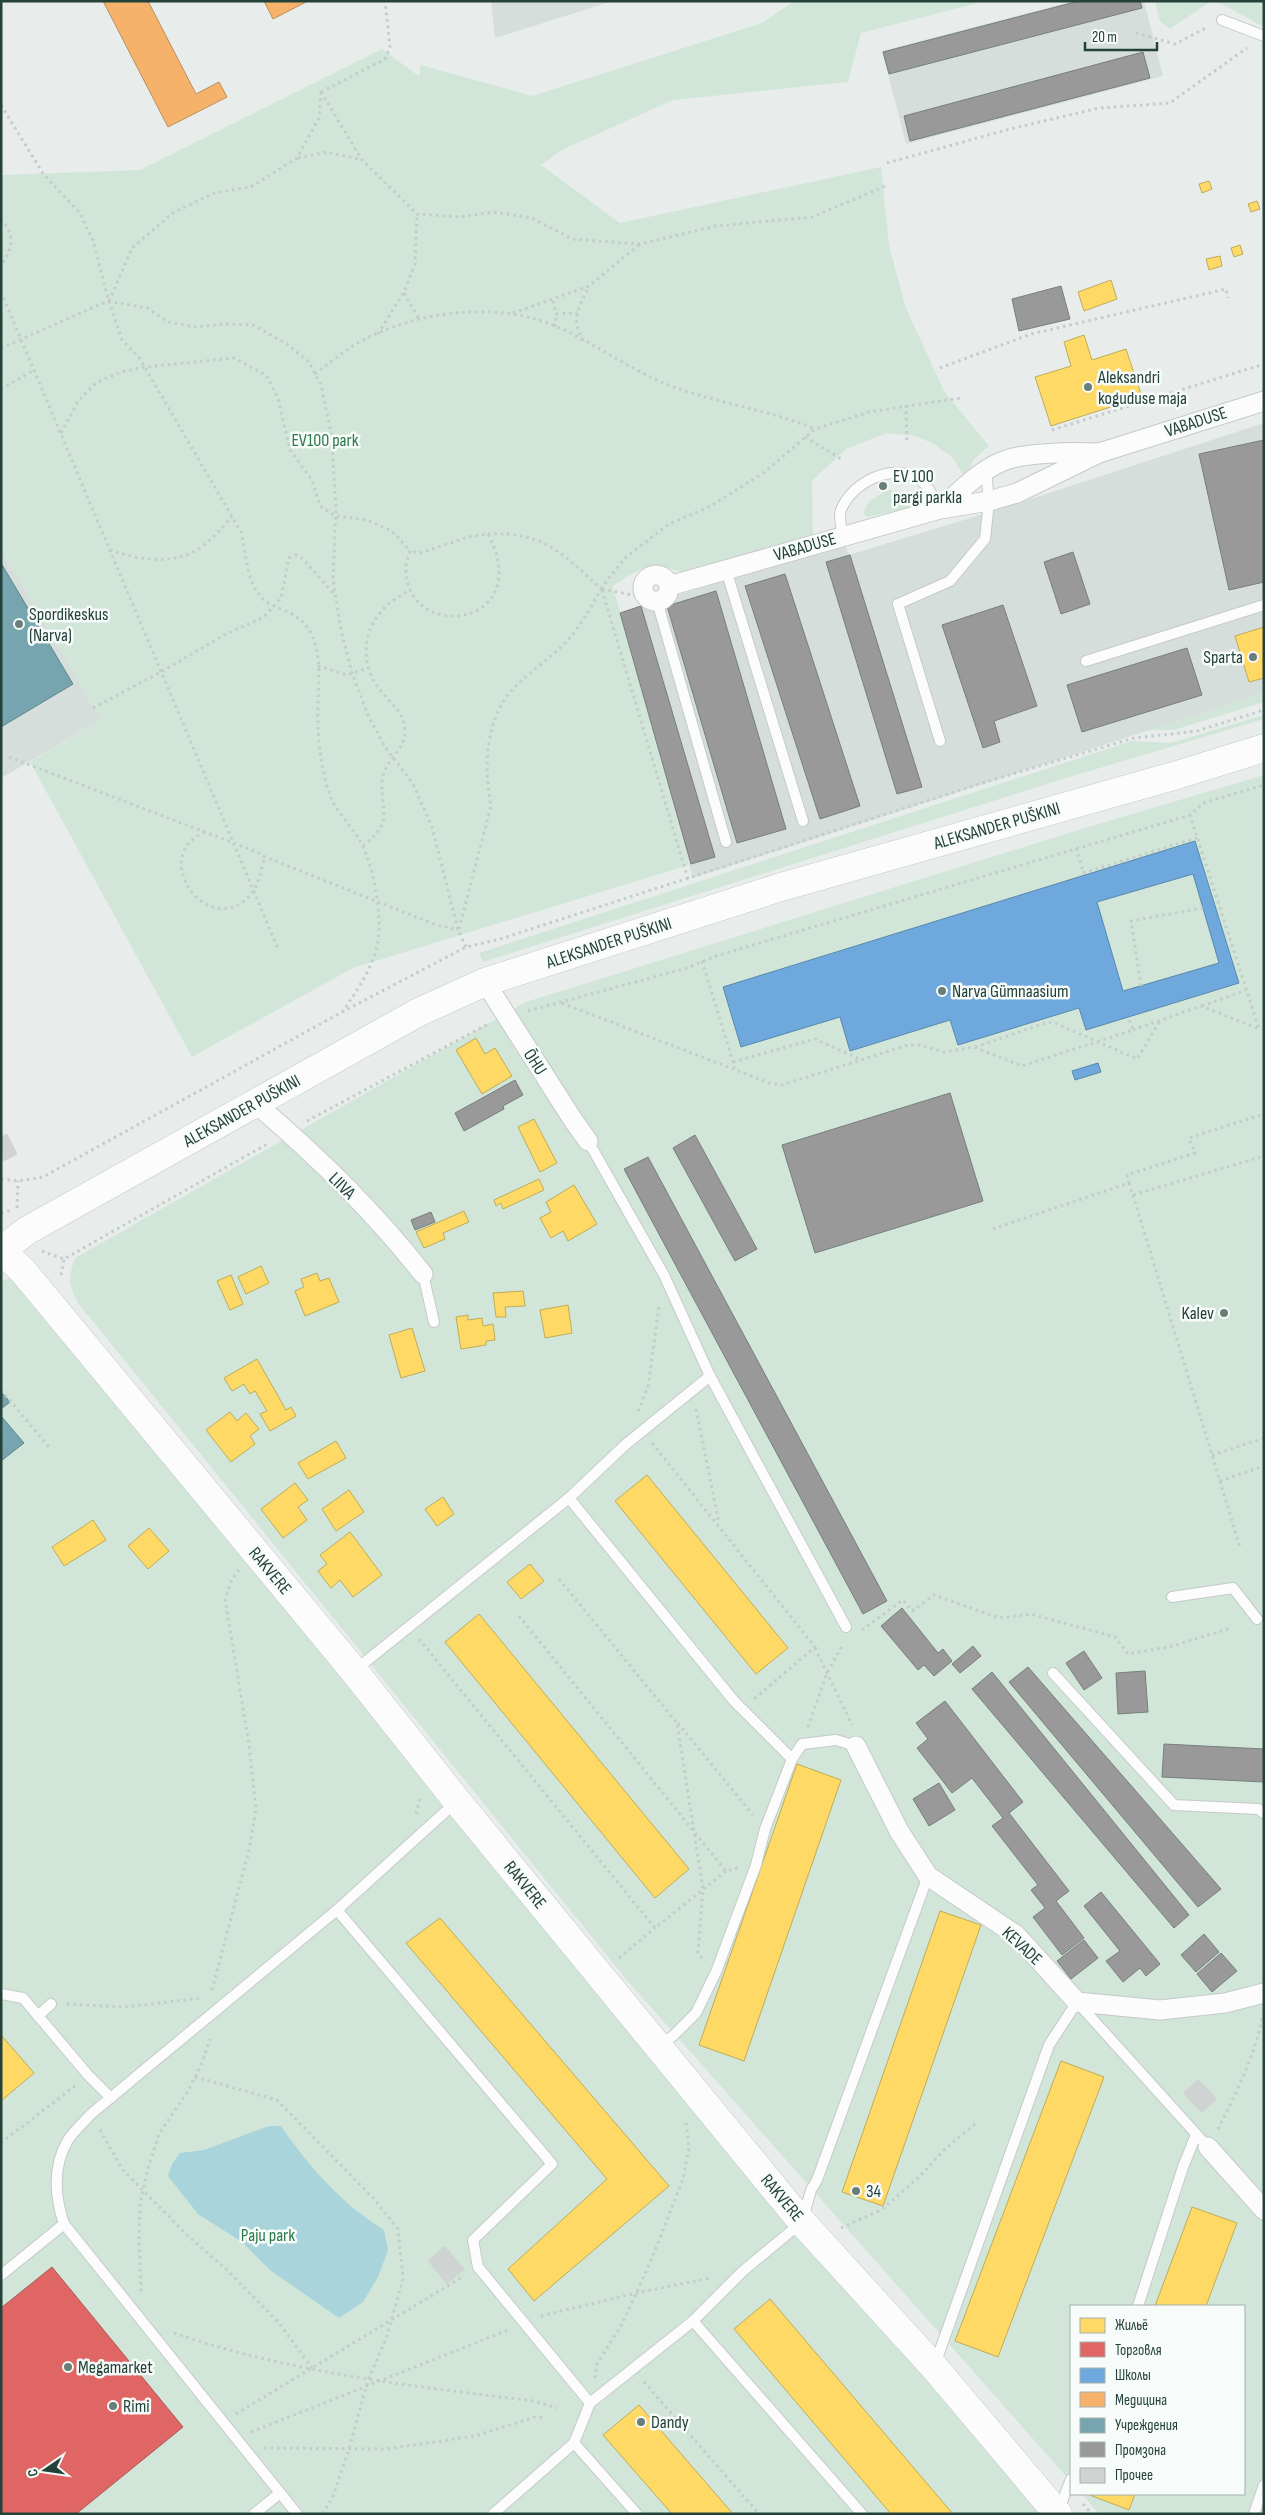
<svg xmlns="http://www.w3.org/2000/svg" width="1265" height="2515" viewBox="0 0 1265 2515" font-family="'Sofia Sans Condensed',sans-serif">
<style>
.built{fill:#d6dedb}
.green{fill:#d1e6d8}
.water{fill:#a9d4db}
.homes{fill:#ffd966;stroke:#bdac59}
.shops{fill:#e06666;stroke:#a85b59}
.schools{fill:#6fa8dc;stroke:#5889ab;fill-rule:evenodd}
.health{fill:#f6b26b;stroke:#b7905c}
.public{fill:#76a5af;stroke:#5d878c}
.industry{fill:#999;stroke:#767f7c}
.building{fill:#cfd4d2;stroke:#d1d6d4}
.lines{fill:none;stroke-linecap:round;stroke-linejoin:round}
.lane-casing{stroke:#c5cac8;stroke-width:12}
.street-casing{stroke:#c5cac8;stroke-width:21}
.secondary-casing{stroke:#c3cbc8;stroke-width:29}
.path{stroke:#c3ccca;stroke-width:3;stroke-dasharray:2.5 4;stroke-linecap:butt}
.lane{stroke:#fcfcfc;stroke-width:10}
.street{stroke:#fcfcfc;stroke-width:19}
.secondary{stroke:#fcfcfc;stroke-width:28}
.poi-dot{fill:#697e78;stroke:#f7fbf9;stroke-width:2}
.labels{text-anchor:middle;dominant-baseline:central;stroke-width:5;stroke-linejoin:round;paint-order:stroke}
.poi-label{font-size:18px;fill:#24423a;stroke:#f7fbf9;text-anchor:start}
.street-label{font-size:18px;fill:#24423a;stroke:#f7fbf9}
.park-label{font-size:18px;fill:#2d7a4b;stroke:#f7fbf9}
</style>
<rect width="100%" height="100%" fill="#e8edeb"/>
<!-- built -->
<g class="built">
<polygon points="491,1 613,1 495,38"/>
<polygon points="1074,1 1144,1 1163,76 906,144 882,51"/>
<polygon points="1264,423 1264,693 693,878 620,613 845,543 848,553 852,554 1003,508"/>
<polygon points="1,549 101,720 1,778"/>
</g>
<!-- green -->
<g class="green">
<path d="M794,1h192l-125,32 -13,49 -175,18 -111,50 -21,15 79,58 261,-56 8,78 16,61 39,85 45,55 -16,14 -7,20 -14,-23 -20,-14 -17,-7 -28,-3 -41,16 -34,32 1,53 -130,38c-8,-1 -16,-6 -23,-7 -17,-1 -34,13 -47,21l76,279 -336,103 -161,89 -162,-295 71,-42 -100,-171v-374l139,-5 242,-121 37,27 2,-11 111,31 230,-73z"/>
<polygon points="1155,1 1211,1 1170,29 1160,21"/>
<polygon points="1216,1 1264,1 1264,27"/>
<polygon points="888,490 911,493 912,504 908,508 867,517 863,513 869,501"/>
<polygon points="1264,693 1264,702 1174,730 1150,730"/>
<polygon points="1264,715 1264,719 1063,779 483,962 479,953 1132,741 1171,743"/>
<path d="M1264,775v1739h-165l-17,-20h162v-188h-173v176l-445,-503 -548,-676c-10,-20 -10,-24 -3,-45l451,-256 559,-174z"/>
<polygon points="23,1271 1047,2514 1,2514 1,1282"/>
</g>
<!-- water -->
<path class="water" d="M269,2126h12c28,41 60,77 103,104l4,20 -10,27 -15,25 -24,16 -69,-48 -28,-28 -44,-28 -30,-38 4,-12 8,-11 24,-3z"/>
<!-- homes -->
<g class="homes">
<polygon points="1209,181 1212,189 1202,193 1199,184"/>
<polygon points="1257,201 1260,209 1251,212 1248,204"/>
<polygon points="1240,245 1243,254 1234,257 1231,248"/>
<polygon points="1220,256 1222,266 1209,270 1206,259"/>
<polygon points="1111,280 1117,299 1084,311 1078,292"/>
<polygon points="1084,335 1092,360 1126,349 1142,397 1051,426 1035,377 1071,366 1064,342"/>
<polygon points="1264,627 1264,678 1249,682 1235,636"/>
<polygon points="476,1038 485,1054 495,1048 512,1076 482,1094 456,1050"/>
<polygon points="534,1119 557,1163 540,1172 518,1127"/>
<polygon points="539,1179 544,1190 503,1209 501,1203 496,1206 494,1200"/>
<polygon points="574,1185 597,1224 568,1241 563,1231 551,1238 540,1218 551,1212 546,1202"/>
<polygon points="464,1211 469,1222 443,1233 445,1239 424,1248 416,1232"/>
<polygon points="261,1266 269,1283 246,1294 238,1277"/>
<polygon points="317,1273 320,1281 329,1278 339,1302 305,1316 295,1291 304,1287 301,1279"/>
<polygon points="231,1275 243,1304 230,1310 217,1281"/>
<polygon points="523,1291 525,1306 505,1307 506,1317 496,1317 493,1293"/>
<polygon points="568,1305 572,1333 545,1338 540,1310"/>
<polygon points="468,1315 468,1320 482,1318 483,1326 493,1324 495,1340 486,1341 486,1345 461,1349 456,1317"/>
<polygon points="412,1328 425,1371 401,1378 389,1335"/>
<polygon points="257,1359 286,1410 291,1407 296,1416 270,1431 260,1414 267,1411 255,1391 250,1394 244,1384 232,1391 224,1378"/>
<polygon points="230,1412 237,1421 246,1413 259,1429 250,1436 255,1444 231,1462 206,1430"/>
<polygon points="336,1441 346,1458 308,1479 298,1463"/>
<polygon points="647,1475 788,1648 756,1674 615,1501"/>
<polygon points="295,1483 308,1500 298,1507 307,1520 283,1538 261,1509"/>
<polygon points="349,1490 364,1512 336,1531 322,1509"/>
<polygon points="443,1497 454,1514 437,1526 425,1509"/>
<polygon points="93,1520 106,1540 64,1566 52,1547"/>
<polygon points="149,1528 169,1551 148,1569 128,1546"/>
<polygon points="350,1532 382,1575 353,1597 340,1580 331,1588 318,1571 327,1564 320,1555"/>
<polygon points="530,1564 544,1581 521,1599 507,1582"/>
<polygon points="479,1614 689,1869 655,1898 445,1642"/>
<polygon points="797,1764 841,1780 744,2061 699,2045"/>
<polygon points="940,1911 981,1925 883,2206 842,2192"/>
<polygon points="440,1918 669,2186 534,2301 508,2269 607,2179 406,1943"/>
<polygon points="1,2035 34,2073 1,2101"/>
<polygon points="1061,2061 1104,2077 998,2357 955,2341"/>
<polygon points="1192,2207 1237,2223 1206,2306 1155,2306"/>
<polygon points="770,2299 953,2514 891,2514 734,2329"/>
<polygon points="639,2405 733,2514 672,2514 603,2435"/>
<polygon points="1087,2494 1135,2494 1129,2510"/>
</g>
<!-- shops -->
<polygon class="shops" points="52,2267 183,2427 76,2514 1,2514 1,2308"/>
<!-- schools -->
<g class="schools">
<path d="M1195,841l44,142 -153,47 -7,-22 -121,37 -8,-25 -100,31 -10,-34 -99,30 -18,-60zM1193,874l26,89 -96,28 -26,-89z"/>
<polygon points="1098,1063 1101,1072 1075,1080 1072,1071"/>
</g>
<!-- health -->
<g class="health">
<polygon points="103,1 148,1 196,94 219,82 227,97 168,127"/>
<polygon points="264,1 308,1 273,19"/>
</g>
<!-- public -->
<g class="public">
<polygon points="1,563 73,684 1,727"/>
<polygon points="1,1392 10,1402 1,1409"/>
<polygon points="1,1416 24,1443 1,1461"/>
</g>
<!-- industry -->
<g class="industry">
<polygon points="1079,1 1140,1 1142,8 889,74 883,52"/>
<polygon points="1143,52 1150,78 910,141 904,116"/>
<polygon points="1061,286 1070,319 1019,331 1012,299"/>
<polygon points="1264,440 1264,582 1229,590 1199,454"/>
<polygon points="1073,552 1090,604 1061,614 1044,562"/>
<polygon points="850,555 922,787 897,794 826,562"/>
<polygon points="785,574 860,806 820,819 745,586"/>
<polygon points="716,591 786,829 737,843 667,606"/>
<polygon points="1003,605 1037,706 994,721 1000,742 983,748 942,625"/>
<polygon points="641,606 715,857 691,864 620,613"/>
<polygon points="1187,648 1202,695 1082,732 1067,685"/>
<polygon points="515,1080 523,1095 503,1106 504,1109 464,1131 455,1113"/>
<polygon points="950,1093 983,1201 815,1253 782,1145"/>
<polygon points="695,1135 757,1249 735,1261 673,1148"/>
<polygon points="648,1157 887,1601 863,1614 624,1169"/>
<polygon points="431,1212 435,1222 415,1230 411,1220"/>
<polygon points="902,1608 938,1653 943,1649 952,1661 934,1676 924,1665 918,1670 881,1626"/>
<polygon points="973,1646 981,1656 960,1673 952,1664"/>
<polygon points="1084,1651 1102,1678 1084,1690 1066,1663"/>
<polygon points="1028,1667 1221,1889 1198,1907 1009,1682"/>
<polygon points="1145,1671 1148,1712 1118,1714 1116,1673"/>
<polygon points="992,1672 1189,1915 1174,1928 972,1689"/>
<polygon points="945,1701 1023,1802 1009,1813 1069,1891 1056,1901 1084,1938 1062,1955 1033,1917 1045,1908 1031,1890 1038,1885 992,1826 1003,1818 972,1778 952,1793 917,1748 928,1739 916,1723"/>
<polygon points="1164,1744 1264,1749 1264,1782 1162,1777"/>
<polygon points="939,1783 955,1810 929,1826 913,1799"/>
<polygon points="1101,1892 1160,1964 1146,1976 1140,1968 1123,1982 1106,1961 1120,1951 1084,1906"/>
<polygon points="1204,1934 1219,1952 1196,1972 1181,1955"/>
<polygon points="1084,1940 1098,1958 1071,1979 1057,1961"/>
<polygon points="1221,1953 1237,1971 1212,1992 1197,1974"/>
</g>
<!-- building -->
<g class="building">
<polygon points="7,1134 17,1154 4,1161 1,1155 1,1137"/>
<polygon points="1198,2079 1217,2099 1202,2113 1183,2093"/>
<polygon points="445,2246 464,2269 447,2284 428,2261"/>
</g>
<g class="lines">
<defs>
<g id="lane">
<polyline points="1222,20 1264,36"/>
<path d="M843,537c-1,-8 -5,-20 -2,-27 11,-29 57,-51 83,-27 6,6 11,18 16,26"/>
<polyline points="726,570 803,821"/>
<polyline points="657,601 726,842"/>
<polyline points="1086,661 1264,605"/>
<polyline points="940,741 898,604 950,581 985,539 989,501 986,470"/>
<polyline points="588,1141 664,1275 710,1376 846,1627"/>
<polyline points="423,1274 434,1322"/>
<polyline points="569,1498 734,1701 792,1759"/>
<polyline points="1172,1597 1233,1588 1257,1619"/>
<polyline points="354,1671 569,1498 625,1445 710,1376"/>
<polyline points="1053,1673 1174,1805 1258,1809 1264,1813"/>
<polyline points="337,1910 552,2164 473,2240 478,2267 590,2403"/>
<polyline points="1,1994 23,1998 88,2075 111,2098"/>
<polyline points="38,2016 51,2004"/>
<polyline points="658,2046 673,2036 696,2013 716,1972 756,1865 765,1829 792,1759 802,1744 836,1740 856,1746"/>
<polyline points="1,2275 64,2224"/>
<polyline points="1138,2306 1183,2167 1196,2135"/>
<polyline points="693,2321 862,2514"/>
<polyline points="935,2364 1049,2045 1077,2002 1208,2147"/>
<polyline points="574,2443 637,2514"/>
<polyline points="1059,2509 1071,2479"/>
<polyline points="254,2514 280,2493"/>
<path d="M297,2514l-233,-290c-9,-27 -12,-57 4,-84 6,-9 16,-18 23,-26l246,-204 119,-108"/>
<polyline points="493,2514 574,2443 590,2403 693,2321 743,2271 802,2222 811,2190 817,2180 928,1876"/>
<polyline points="1254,2514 1264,2485"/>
</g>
<g id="street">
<path d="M940,509c19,-17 38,-37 61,-47 21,-10 73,-10 97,-9"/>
<circle cx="656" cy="588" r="13"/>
<polyline points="669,586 940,509 989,501 1017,493 1099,453 1264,401"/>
<polyline points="485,982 573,1120 588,1141"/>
<path d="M256,1104c59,50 119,109 167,170"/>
<polyline points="856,1746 899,1831 928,1876 1016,1935 1077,2002 1160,2010 1225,2003 1264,1993"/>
<polyline points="1208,2147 1264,2210"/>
</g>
<g id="secondary">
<polyline points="1,1250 23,1271 354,1671 457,1801 802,2222 934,2367 1058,2514"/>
<polyline points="1,1250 28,1230 417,1013 485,982 781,887 1177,775 1264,748"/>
</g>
</defs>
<!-- lane casing -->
<use href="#lane" class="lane-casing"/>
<!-- street casing -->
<use href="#street" class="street-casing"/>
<!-- secondary casing -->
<use href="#secondary" class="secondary-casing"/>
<!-- path -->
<g class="path">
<polyline points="1136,33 1175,44 1208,27"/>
<polyline points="321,92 362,160 417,214 459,217 494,212 532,218 572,239 640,244 716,226 812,217 888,185"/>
<polyline points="321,92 385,59 390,47 385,1"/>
<path d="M1,105l43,70 35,37 14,28 14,55 15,45 18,19 101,173c5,20 6,53 22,67 13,11 34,13 44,28 19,25 9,68 11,96 0,14 2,28 4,42 2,10 5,23 9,33 7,16 23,30 31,47 11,22 17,56 17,81 1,32 -19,60 -36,85"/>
<polyline points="298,158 327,152 362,160"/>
<polyline points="887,163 1010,129 1099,108 1170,103 1247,48"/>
<path d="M1,219c14,14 12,32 0,46"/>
<polyline points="1,292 279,951"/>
<polyline points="404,293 419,319"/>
<polyline points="109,301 132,248 174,212 215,193 251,187 297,158 319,118 321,92"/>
<polyline points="553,301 556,314"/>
<polyline points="513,313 589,286 640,244"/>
<polyline points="555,327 556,314 577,313"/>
<polyline points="378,334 404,292 415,264 417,214"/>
<path d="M583,341c-12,-21 -5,-34 6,-54"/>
<polyline points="1,348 108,301 147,308 168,322 196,327 225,324 253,325 287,344 309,362 321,385 331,433 336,507 333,579 341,630 352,673 368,715 385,747 413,784 432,827 458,930 466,947"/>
<polyline points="940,368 1031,334 1226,289 1228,298"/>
<path d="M315,374c15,-11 30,-24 46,-33 59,-31 140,-41 201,-12 36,17 68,40 104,55 48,19 101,25 149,45"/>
<polyline points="1,389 34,370"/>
<polyline points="906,405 907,444"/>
<polyline points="1052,430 1264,364"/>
<path d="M61,433l17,-32 19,-19 24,-10 24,-5 89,-9 32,17 12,23 12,52 22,30 8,26 15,10 32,4 25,11 18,20c-1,5 -5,13 -4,19 1,73 131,58 82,-36l-20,3 -48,16 -10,-2"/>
<polyline points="805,437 843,460"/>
<path d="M110,550c28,10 65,16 91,-3 12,-8 21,-20 31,-30"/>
<polyline points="601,589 624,559 669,524 711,506 766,471 815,429 869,412 961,398"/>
<polyline points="602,589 638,596"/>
<polyline points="602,590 688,879"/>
<polyline points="318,666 347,675 368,668"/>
<polyline points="93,708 161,672 224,635 264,617 281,598 289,558 296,555 302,558 335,595"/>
<polyline points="9,757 257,852 265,857 434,924 458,930"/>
<path d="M205,832c-59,25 6,112 47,61 7,-9 9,-25 13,-36"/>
<path d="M363,846c31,-25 18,-32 19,-64 1,-22 24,-31 23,-51 0,-18 -14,-27 -25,-41 -18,-22 -19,-54 0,-77 7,-10 20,-17 30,-23"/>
<polyline points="1076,848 1084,874"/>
<polyline points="1083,873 1197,838"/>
<path d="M459,929l32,-123c-7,-35 -6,-82 17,-111 14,-18 38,-33 54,-49 16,-15 28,-37 39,-57 -37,-35 -59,-58 -113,-55"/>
<polyline points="702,961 735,1068"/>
<polyline points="1141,986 1131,921 1203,908"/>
<polyline points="562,1003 772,1084 782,1085 908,1045 920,1045 944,1052 974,1047 1022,1066 1133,1030 1128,1017"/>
<polyline points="1202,1006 1246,990"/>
<polyline points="528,1011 687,968 716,956 1190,815 1203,803 1264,785"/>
<polyline points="1133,1030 1201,1006 1259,1029 1190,815"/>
<polyline points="975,1047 1048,1022 1055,1023 1137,1059 1160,1021"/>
<polyline points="733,1062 815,1039 862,1060"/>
<polyline points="307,1121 488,1024"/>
<polyline points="1,1179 18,1181 43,1177 342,1012 466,947 500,939 979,784 1134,738 1197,731 1264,710"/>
<polyline points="1129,1183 1133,1195 1264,1156"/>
<polyline points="1133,1195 1240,1547"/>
<polyline points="17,1208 18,1181"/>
<polyline points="1,1213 12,1210"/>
<polyline points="993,1229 1129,1183 1127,1175 1195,1153 1189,1138 1264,1114"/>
<polyline points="42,1251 64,1259 269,1143"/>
<polyline points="61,1275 64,1259"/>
<polyline points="1,1390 49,1447"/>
<polyline points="696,1409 719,1523"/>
<polyline points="638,1411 648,1387 659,1306"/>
<polyline points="652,1443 815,1647 754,1699"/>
<polyline points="1212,1455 1264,1438"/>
<polyline points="1220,1481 1264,1466"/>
<polyline points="559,1579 677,1723 703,1889 698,1953 703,1959"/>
<polyline points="519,1616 726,1871 738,1868"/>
<polyline points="862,1630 903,1600 912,1611 934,1595 999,1618 1031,1614 1115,1637 1128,1654 1169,1647 1231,1628"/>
<polyline points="419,1639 655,1928 726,1871"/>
<polyline points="815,1648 852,1725"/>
<polyline points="678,1723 753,1815"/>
<polyline points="808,1727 827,1673 843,1644"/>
<polyline points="416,1814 420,1797"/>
<polyline points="619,1958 655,1928"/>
<polyline points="212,1990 249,1850 256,1809 249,1745 225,1599 232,1579 239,1570"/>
<polyline points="67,2004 125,2007 202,1998"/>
<polyline points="195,2077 277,2100 373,2198 398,2229 403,2279 386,2339 368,2380 349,2449 332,2499 322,2514"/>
<path d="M1218,2129c18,-36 38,-75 45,-115"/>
<polyline points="100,2130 122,2169 188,2236 226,2269 279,2323 312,2368"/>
<polyline points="1,2143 76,2085"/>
<polyline points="841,2228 881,2210 916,2180 945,2149 975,2124"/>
<polyline points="141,2291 139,2237 140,2204 148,2168 159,2134 188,2091 203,2060 210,2039"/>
<polyline points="541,2316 636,2293 710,2278"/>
<path d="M174,2333c116,40 239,53 360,68l23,7"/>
<polyline points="595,2378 597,2364 622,2324 652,2258 683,2179 689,2148 686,2122"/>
<polyline points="644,2382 759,2514"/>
<polyline points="236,2414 464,2276"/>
<polyline points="251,2432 508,2330"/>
<polyline points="264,2448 386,2449 475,2436 535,2417 545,2418"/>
<polyline points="1083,2504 1092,2514"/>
</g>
<!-- lane -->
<use href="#lane" class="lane"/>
<!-- street -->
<use href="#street" class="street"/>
<!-- secondary -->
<use href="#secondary" class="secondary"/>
</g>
<!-- markers -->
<g class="poi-dot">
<circle cx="1088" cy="387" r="5"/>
<circle cx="883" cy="486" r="5"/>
<circle cx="19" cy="624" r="5"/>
<circle cx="1253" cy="657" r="5"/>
<circle cx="942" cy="991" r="5"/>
<circle cx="1224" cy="1313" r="5"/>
<circle cx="856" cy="2191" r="5"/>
<circle cx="68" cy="2367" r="5"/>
<circle cx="113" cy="2406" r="5"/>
<circle cx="641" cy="2422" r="5"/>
</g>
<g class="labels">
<!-- poi labels -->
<g class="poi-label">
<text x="1098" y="377">Aleksandri<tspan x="1098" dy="21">koguduse maja</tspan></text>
<text x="893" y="476">EV 100<tspan x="893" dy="21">pargi parkla</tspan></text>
<text x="29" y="614">Spordikeskus<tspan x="29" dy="21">(Narva)</tspan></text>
<text x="1243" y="657" text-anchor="end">Sparta</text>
<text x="952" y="991">Narva Gümnaasium</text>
<text x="1214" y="1313" text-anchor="end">Kalev</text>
<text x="866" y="2191">34</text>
<text x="78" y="2367">Megamarket</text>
<text x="123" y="2406">Rimi</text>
<text x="651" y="2422">Dandy</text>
</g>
<!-- street labels -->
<g class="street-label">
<text transform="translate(1196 422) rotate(-18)">VABADUSE</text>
<text transform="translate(805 547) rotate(-16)">VABADUSE</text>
<text transform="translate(997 826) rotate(-16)">ALEKSANDER PUŠKINI</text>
<text transform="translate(609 943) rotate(-18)">ALEKSANDER PUŠKINI</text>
<text transform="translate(535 1062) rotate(57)">ÕHU</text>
<text transform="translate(242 1111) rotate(-29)">ALEKSANDER PUŠKINI</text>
<text transform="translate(342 1186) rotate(45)">LIIVA</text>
<text transform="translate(270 1571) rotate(50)">RAKVERE</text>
<text transform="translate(525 1885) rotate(51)">RAKVERE</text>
<text transform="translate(1022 1946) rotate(43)">KEVADE</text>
<text transform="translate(782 2198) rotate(50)">RAKVERE</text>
</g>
<!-- park labels -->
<g class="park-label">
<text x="325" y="440">EV100 park</text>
<text x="268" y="2235">Paju park</text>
</g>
</g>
<!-- border -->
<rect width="1265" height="2515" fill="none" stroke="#24423a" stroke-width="5"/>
<!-- legend -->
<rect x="1070" y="2305" width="175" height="190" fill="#f7fbf9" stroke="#a3b1ad"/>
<rect x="1080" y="2318" width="25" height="15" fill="#ffd966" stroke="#a3b1ad"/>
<text x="1115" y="2330" font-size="15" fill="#24423a">Жильё</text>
<rect x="1080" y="2342" width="25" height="15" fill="#e06666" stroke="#a3b1ad"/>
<text x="1115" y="2355" font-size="15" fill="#24423a">Торговля</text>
<rect x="1080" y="2368" width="25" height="15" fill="#6fa8dc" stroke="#a3b1ad"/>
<text x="1115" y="2380" font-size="15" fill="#24423a">Школы</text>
<rect x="1080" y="2392" width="25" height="15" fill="#f6b26b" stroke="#a3b1ad"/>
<text x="1115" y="2405" font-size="15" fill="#24423a">Медицина</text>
<rect x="1080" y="2418" width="25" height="15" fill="#76a5af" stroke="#a3b1ad"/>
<text x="1115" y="2430" font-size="15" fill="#24423a">Учреждения</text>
<rect x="1080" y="2442" width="25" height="15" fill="#999999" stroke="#a3b1ad"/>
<text x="1115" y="2455" font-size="15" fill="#24423a">Промзона</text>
<rect x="1080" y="2468" width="25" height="15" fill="#cfd4d2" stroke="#a3b1ad"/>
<text x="1115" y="2480" font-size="15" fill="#24423a">Прочее</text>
<!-- north arrow -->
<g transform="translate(45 2470) rotate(257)" stroke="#f7fbf9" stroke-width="4" paint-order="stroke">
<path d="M0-4L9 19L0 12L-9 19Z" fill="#24423a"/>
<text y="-8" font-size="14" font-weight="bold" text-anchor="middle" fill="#24423a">С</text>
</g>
<!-- scale -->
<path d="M1085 42v8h72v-8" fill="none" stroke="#24423a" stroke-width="2.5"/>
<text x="1092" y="42" font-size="15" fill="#24423a" stroke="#f7fbf9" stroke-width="4" paint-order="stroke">20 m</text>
</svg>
